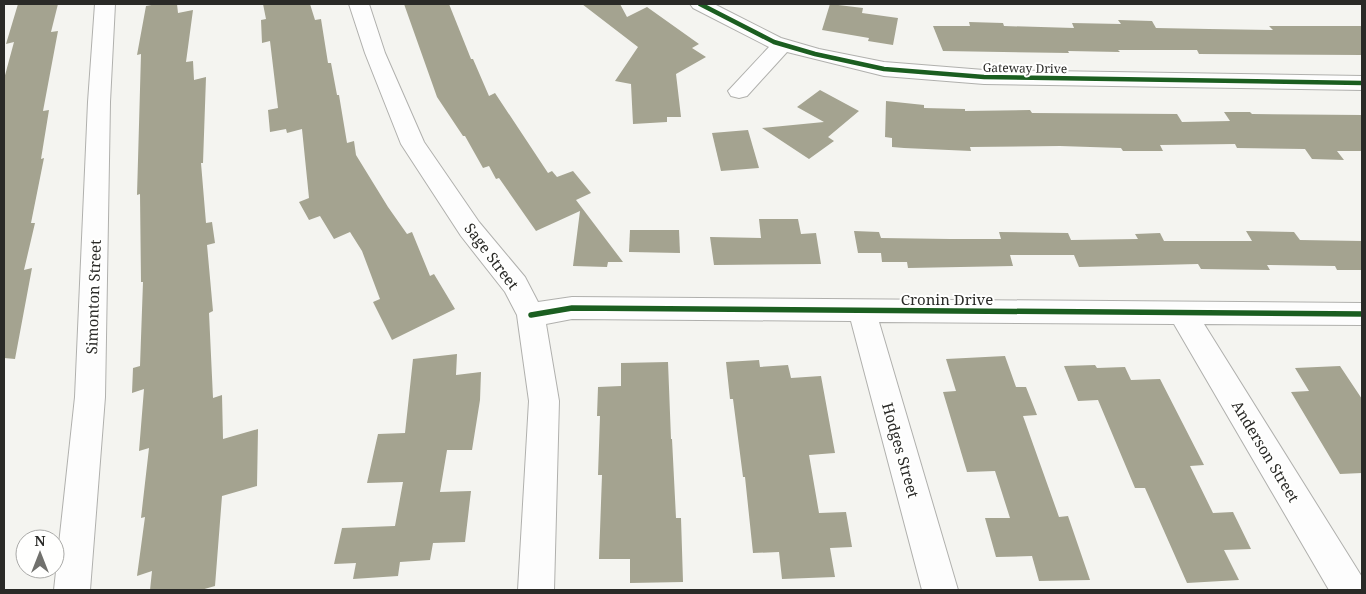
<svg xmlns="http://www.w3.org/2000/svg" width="1366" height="594" viewBox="0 0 1366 594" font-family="'Noto Serif',serif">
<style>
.building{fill:#a4a390}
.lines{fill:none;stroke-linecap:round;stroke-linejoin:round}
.minor-casing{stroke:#b0b0ad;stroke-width:2}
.minor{fill:#fdfdfd;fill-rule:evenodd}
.cycleway-far1-casing{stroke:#fffffe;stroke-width:7}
.cycleway-casing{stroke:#fffffe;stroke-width:9}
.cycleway-far1{stroke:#1b5e20;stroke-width:4.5}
.cycleway{stroke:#1b5e20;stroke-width:5.5}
.labels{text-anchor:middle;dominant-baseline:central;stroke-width:4;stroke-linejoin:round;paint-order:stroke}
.far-street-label{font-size:12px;fill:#2a2a27;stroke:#fffffe}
.street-label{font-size:15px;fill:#2a2a27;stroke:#fffffe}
</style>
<rect width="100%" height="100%" fill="#f4f4f0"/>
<!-- building -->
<g class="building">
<polygon points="18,4 58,4 51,32 58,31 43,111 49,110 41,159 44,158 31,223 35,223 24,270 32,268 15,359 4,358 4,79 14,42 6,44"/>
<polygon points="157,4 177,4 178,13 193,10 186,62 193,61 194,80 206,77 203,163 201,163 206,223 212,222 215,243 207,245 213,311 209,313 213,398 222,395 223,439 258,429 257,486 222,496 215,586 201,590 150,590 152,571 137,576 145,517 141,518 149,448 139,451 144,389 132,393 133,368 140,366 143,282 141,282 140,194 137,195 141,54 137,55 146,6"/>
<polygon points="263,4 310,4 315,20 321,19 328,63 331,63 337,95 339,95 347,143 354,141 356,155 388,207 407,234 412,232 430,276 434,274 455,309 392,340 373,302 380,299 362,251 350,232 334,239 320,216 309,220 299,202 309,198 302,129 287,133 286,129 270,132 268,110 278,108 270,41 262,43 261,20 266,19"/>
<polygon points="404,4 449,4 471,59 473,59 489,96 495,93 548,173 552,171 557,177 573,171 591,193 576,200 623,262 608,262 607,267 573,266 580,211 536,231 499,178 496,179 489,166 483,168 465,136 463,136 437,97"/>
<polygon points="582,4 620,4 627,17 647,7 699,44 692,48 706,57 676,74 681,117 667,117 667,122 633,124 631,84 615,81 638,47"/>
<polygon points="830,4 863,8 862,13 898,18 893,45 868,41 869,38 822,30"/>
<polygon points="1118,20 1152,21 1156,28 1209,29 1273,30 1269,26 1362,26 1362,55 1199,54 1197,50 1118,50 1120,52 1068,51 1069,53 943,51 933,26 970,26 969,22 1003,23 1004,26 1074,28 1072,23 1121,24"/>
<polygon points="820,90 859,111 828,137 834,141 809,159 762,128 824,122 797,107"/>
<polygon points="886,101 924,105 924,108 965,109 965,111 1030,110 1032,113 1177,114 1182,122 1230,121 1224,112 1250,112 1252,114 1362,115 1362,151 1337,151 1344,160 1312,159 1305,149 1237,148 1235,144 1160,145 1163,151 1123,151 1121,148 1060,146 970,147 971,151 904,148 892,147 892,138 885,137"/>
<polygon points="748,130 759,168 721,171 712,133"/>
<polygon points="759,219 798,219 801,234 816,233 821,264 714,265 710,237 761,238"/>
<polygon points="630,230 679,230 680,253 629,252"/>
<polygon points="854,231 879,232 881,238 950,239 1001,239 999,232 1068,233 1071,240 1138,239 1135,234 1160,233 1164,241 1252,241 1246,231 1294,232 1300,240 1362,241 1362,270 1337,270 1335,266 1267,265 1270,270 1201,269 1198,264 1079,267 1074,255 1010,255 1013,266 908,268 907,262 882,262 881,253 858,253"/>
<polygon points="457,354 456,375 481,372 480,400 472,450 447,450 440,492 471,491 465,542 433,543 430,560 400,562 398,576 353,579 356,563 334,564 342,528 395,526 403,482 367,483 378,434 405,433 413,359"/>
<polygon points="1005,356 1016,387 1026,387 1037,415 1023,416 1059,517 1068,516 1090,580 1039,581 1032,556 996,557 985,518 1010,518 995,471 967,472 943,392 956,391 946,359"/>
<polygon points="759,360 760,367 788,365 791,378 821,376 835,453 809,455 819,513 846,512 852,547 830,548 835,577 782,579 779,552 753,553 745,477 743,477 733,399 730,399 726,362"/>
<polygon points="668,362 671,439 672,439 676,518 681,518 683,582 630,583 630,559 599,559 602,475 598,475 600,416 597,416 598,387 621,386 621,363"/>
<polygon points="1095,365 1097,368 1125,367 1131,380 1160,379 1204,465 1190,466 1213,513 1233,512 1251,549 1224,550 1239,580 1187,583 1145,488 1135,488 1098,400 1078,401 1064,366"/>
<polygon points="1340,366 1362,399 1362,473 1340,474 1291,392 1309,391 1295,368"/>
</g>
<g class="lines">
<defs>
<g id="minor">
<polygon points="95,4 115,4 110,102 105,397 90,590 54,590 75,397 88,102"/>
<polygon points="349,4 369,4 385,53 424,142 479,222 525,277 538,302 572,297 1362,303 1362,325 1204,324 1362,577 1362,590 1329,590 1174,324 879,322 958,590 922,590 851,321 572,319 546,324 559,401 554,590 518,590 529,401 517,315 505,292 461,236 401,144 365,53"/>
<polygon points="690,4 714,4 781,38 819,49 884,62 984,70 1362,76 1362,90 984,84 884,76 787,52 747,96 739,98 731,96 728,91 769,47 693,8"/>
</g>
</defs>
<!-- minor casing -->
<use href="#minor" class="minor-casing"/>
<!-- minor -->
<use href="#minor" class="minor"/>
<defs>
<polyline id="cycleway-far1" points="700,4 774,42 815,54 884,69 984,77 1362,83"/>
<polyline id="cycleway" points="531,315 572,308 1362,314"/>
</defs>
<!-- cycleway-far1 casing -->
<use href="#cycleway-far1" class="cycleway-far1-casing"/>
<!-- cycleway casing -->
<use href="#cycleway" class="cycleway-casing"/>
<!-- cycleway-far1 -->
<use href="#cycleway-far1" class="cycleway-far1"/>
<!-- cycleway -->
<use href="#cycleway" class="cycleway"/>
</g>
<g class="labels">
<!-- far-street labels -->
<g class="far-street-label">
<text transform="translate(1025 68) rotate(1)">Gateway Drive</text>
</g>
<!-- street labels -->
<g class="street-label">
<text transform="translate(492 256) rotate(53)">Sage Street</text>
<text transform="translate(93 297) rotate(-88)">Simonton Street</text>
<text x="947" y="299">Cronin Drive</text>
<text transform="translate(901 450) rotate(74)">Hodges Street</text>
<text transform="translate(1266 451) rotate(59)">Anderson Street</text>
</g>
</g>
<!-- border -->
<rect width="1366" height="594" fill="none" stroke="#2a2a27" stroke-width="10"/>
<!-- north arrow -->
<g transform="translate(40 554)"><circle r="24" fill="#fffffe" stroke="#aaaaa8"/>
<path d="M0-4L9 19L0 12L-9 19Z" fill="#71716d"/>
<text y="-8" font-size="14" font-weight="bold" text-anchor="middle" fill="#2a2a27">N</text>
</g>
</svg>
